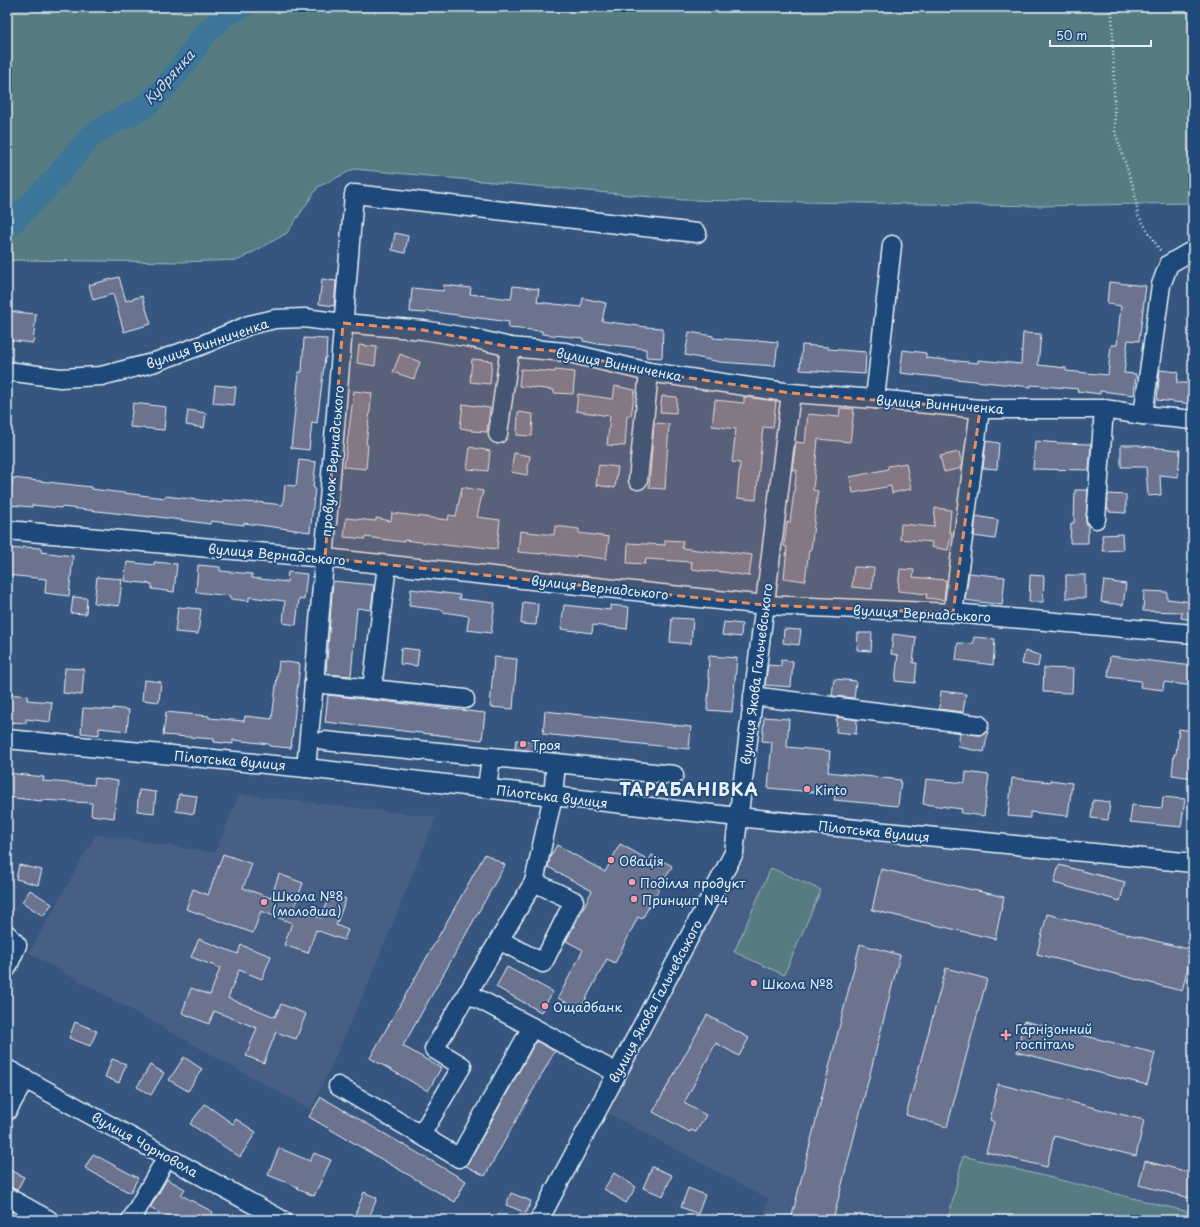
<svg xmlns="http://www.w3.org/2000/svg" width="1200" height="1227" viewBox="0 0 1200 1227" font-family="'Playpen Sans',sans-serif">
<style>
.built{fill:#465f84}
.green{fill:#577c82;stroke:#a0b6bd}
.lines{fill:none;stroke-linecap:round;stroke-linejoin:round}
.river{stroke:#3e7698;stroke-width:24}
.building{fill:#6c738f;stroke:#e8f1f8}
.minor-casing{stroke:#e8f1f8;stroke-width:21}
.path{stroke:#e8f1f8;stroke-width:2.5;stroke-dasharray:1 3;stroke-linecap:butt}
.minor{stroke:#1f4a7a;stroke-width:18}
.marked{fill:#e88e5f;fill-opacity:0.2;stroke:#e88e5f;stroke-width:3;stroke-dasharray:8 5;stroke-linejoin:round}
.poi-dot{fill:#ff9aa2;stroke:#1f4a7a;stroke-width:1.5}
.labels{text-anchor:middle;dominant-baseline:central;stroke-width:3.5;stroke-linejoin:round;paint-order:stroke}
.street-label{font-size:13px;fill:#e8f1f8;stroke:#1f4a7a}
.poi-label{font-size:13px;fill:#e8f1f8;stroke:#1f4a7a;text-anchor:start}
.water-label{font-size:14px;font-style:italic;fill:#cedfea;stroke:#1f4a7a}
.district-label{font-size:17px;font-weight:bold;letter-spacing:1px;fill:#e8f1f8;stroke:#1f4a7a}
</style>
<rect width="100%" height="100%" fill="#365680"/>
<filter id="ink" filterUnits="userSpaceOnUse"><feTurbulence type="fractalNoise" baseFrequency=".025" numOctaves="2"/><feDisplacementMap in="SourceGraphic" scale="8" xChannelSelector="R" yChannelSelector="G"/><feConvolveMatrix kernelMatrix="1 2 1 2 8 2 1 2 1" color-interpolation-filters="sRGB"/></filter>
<g filter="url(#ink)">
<!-- built -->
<g class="built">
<polygon points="239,794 436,817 369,982 311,1110 29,953 96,834 215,853"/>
<polygon points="744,824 1193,871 1193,1220 762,1220 768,1199 604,1111"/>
</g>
<!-- green -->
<g class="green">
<polygon points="7,7 1193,7 1193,203 1040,206 683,200 354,169 318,187 287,233 239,260 181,262 15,260 7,263"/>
<polygon points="771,868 821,890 784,975 734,952"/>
<polygon points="963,1156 1193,1213 1193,1220 948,1220"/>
</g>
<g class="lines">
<!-- river -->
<polyline class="river" points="7,228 54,180 90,137 110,124 133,113 149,103 168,84 186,62 202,37 226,14 242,7"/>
</g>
<!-- building -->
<g class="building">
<polygon points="395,233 408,236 405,253 392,250"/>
<polygon points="119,277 126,301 142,296 151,324 124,332 113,294 93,300 89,285"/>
<polygon points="322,279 336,281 334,306 319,304"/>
<polygon points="1109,282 1146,286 1139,341 1128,340 1124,373 1136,374 1134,395 1100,391 1100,394 1077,391 1078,389 1031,385 1031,387 900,373 903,350 926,353 926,358 978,363 978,360 1021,364 1023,333 1041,334 1038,365 1066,368 1066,371 1108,375 1111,345 1117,345 1121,306 1107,304"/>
<polygon points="444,285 471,288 470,294 511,299 513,286 539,289 537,302 581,307 583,298 606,303 602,321 646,327 663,328 662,358 646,357 646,349 598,343 598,344 583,341 583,338 542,334 542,331 508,328 509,322 427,311 426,313 410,312 412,288 443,291"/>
<polygon points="7,311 36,314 33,343 7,340"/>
<polygon points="689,332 713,336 713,338 756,341 757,340 778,342 775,366 720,362 685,355"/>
<polygon points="304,338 327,339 326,358 325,358 317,423 312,422 309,450 291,448 299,372 302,372"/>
<polygon points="359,345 377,347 375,366 357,363"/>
<polygon points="802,345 828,347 828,349 866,352 865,374 800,370"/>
<polygon points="400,354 420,362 414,379 393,372"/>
<polygon points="472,359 492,361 490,384 470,382"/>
<polygon points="521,369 555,372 555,370 575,372 573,394 554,393 554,390 519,386"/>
<polygon points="1160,370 1178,372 1177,383 1193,383 1193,404 1157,400"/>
<polygon points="215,385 236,387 234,405 213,403"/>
<polygon points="615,386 635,390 631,416 627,415 625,446 607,445 610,416 576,411 578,394 613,399"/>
<polygon points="354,391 372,393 366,444 368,445 366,469 344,467"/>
<polygon points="662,396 677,397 676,413 660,412"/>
<polygon points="744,397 776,401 773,428 763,427 756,500 737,498 740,463 732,462 736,429 712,426 715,400 744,403"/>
<polygon points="133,403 166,407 164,430 130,427"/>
<polygon points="463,404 490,408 487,432 471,431 472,430 460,428"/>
<polygon points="840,408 854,409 850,442 818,439 813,490 818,491 811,550 809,550 805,581 784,578 787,547 784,546 787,522 790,522 797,470 792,470 796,442 805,443 808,414 839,417"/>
<polygon points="188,410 206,413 204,428 186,425"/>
<polygon points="518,412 533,414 532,436 517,435"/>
<polygon points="654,423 669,424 665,489 649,488"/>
<polygon points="986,441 999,443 997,469 983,468"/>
<polygon points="1035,441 1059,443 1091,444 1089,470 1033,469"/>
<polygon points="1121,445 1140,445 1140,446 1180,450 1178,477 1160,475 1161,495 1148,496 1146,467 1121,467"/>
<polygon points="470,447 490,451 488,471 467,469"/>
<polygon points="959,452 962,464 962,468 944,472 940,456"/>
<polygon points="514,453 530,456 527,475 511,472"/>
<polygon points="299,460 316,462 313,487 315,488 310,532 244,523 244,525 211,521 210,524 151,516 151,517 61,507 61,508 32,505 32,507 9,505 13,478 91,487 91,489 165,498 166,496 223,503 223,500 257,503 257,502 283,505 285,485 296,486"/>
<polygon points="906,463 911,489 892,493 891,486 853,493 850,477 888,469 888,466"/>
<polygon points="599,465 618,467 615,488 596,485"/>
<polygon points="462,487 483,491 477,517 500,520 497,549 462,545 462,547 404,540 404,542 365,537 365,539 344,537 346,518 376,521 376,518 391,521 392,513 448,520 449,515 456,516"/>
<polygon points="1075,490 1088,490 1086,518 1086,523 1088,526 1088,543 1070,543 1071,523 1074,523"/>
<polygon points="1108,494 1126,495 1126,513 1109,512 1109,509 1107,509"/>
<polygon points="935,508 951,510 949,532 952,532 948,550 931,547 932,542 900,539 901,524 934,527"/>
<polygon points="976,516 998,520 995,539 974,536"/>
<polygon points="555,526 579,529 579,533 609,537 606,559 576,555 576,557 541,553 541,554 518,552 520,531 554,535"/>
<polygon points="1122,534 1123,550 1103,551 1102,535"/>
<polygon points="665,540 683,541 682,548 722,553 722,551 752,555 749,576 716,571 715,572 691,569 692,562 646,559 645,564 627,563 628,543 665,545"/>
<polygon points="22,547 41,548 41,552 73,556 69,596 45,593 46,579 7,575 7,548 22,549"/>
<polygon points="127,562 154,565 154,562 177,564 174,592 152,589 152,584 124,581"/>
<polygon points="198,565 220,567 220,571 252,574 252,578 287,582 288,572 307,574 304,600 299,599 296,625 283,623 285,601 249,597 249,601 230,599 230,596 196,592"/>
<polygon points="854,567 874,568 872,589 852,587"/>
<polygon points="900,569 914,570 913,577 946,580 944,600 926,598 927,594 898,591"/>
<polygon points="969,573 1005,577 1002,605 965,600"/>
<polygon points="1030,575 1044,576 1043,602 1029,602"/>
<rect x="1066" y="575" width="19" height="23"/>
<polygon points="97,577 122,579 119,606 94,603"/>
<polygon points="333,581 374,585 371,610 357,608 351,676 326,674"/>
<polygon points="1104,581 1126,584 1123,605 1101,602"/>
<polygon points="411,589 460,595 459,599 495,603 491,633 467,630 469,616 443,612 443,610 409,606"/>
<polygon points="1144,591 1167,592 1167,599 1193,602 1193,620 1181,618 1182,612 1143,611"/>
<polygon points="73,597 87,598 86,614 71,613"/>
<polygon points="523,602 538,604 536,625 521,624"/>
<polygon points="564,605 610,610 610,605 629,607 627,629 593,625 592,633 561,629"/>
<polygon points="178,607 201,609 198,634 175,632"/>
<polygon points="672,618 693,619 691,644 670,642"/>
<polygon points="724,622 742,624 741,637 722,635"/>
<polygon points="784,629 801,630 799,645 783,643"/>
<polygon points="858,633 872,633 871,651 857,650"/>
<polygon points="893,634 916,637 913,663 917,663 915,683 895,681 898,655 891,654"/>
<polygon points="974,637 995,639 993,665 956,660 958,643 973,644"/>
<polygon points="401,648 419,650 417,666 400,664"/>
<polygon points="1025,651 1040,655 1038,667 1022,664"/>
<polygon points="709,656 737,658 732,712 707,710 710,678 708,678"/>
<polygon points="1110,656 1193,666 1193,686 1164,682 1163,690 1140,687 1141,681 1108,677"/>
<polygon points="494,657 517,659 513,709 490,707"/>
<polygon points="781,660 793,661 791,687 765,685 768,665 781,666"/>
<polygon points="279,661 300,664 291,748 269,746 269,744 233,740 233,744 214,742 214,739 163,735 166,712 209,716 209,718 244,721 245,716 272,719"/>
<polygon points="65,668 84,669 82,695 63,693"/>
<polygon points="1044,668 1073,669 1072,693 1043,692"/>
<polygon points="834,679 856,681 854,698 832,696"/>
<polygon points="144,680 161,682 159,702 142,700"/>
<polygon points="941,691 966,694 963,712 939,709"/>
<polygon points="7,694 28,696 27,700 52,702 50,722 26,719 26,723 7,722"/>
<polygon points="328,695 485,713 482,740 325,722"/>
<polygon points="83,708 113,710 113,708 129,710 127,731 99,728 99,735 81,733"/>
<polygon points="545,711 691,727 689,749 543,734"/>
<polygon points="764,717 789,719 787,747 830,751 828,772 901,780 898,806 834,800 835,794 768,788 772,742 762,741"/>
<polygon points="837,717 857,720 856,734 836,732"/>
<polygon points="1179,729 1193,731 1193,778 1172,775 1174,754 1176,754"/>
<polygon points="986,732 988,732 984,752 958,747 960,733 978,735 983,735"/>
<polygon points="516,740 537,742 536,751 515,749"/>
<polygon points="966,772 989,775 984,816 961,813 962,809 923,804 926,779 965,783"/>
<polygon points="7,773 44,777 43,781 94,785 95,778 118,781 114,818 91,815 92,803 41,800 41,801 7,797"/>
<polygon points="1012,778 1050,782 1050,780 1072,783 1068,816 1030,812 1030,818 1008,816"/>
<polygon points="139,790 156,792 154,813 137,811"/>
<polygon points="179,794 197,796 194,814 176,811"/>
<polygon points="1163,797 1185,799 1181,827 1130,822 1132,805 1162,808"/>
<polygon points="1093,800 1110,802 1108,820 1091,818"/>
<polygon points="620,844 649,860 652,855 672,866 642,919 638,917 615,963 607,959 580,1010 558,998 583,950 566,941 592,891 548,867 550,857 557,845 605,872"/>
<polygon points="223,854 252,864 243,888 271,898 279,874 303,883 294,908 321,918 330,893 346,899 336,925 348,930 344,940 316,930 308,953 284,945 292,923 261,911 253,933 186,909 193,889 208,895"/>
<polygon points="485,854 505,865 403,1046 441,1068 428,1091 370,1058"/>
<polygon points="19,865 42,870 38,885 16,879"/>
<polygon points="1059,865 1125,882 1120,901 1054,883"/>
<polygon points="881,869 1004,897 995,939 872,910"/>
<polygon points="30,890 52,904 43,916 22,902"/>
<polygon points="1047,914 1192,950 1182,991 1037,954"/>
<polygon points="199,939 238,954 241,945 271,956 262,979 239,970 228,998 275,1017 281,1004 306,1014 296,1039 276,1032 264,1063 246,1056 257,1028 214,1011 209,1024 182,1013 191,988 210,995 220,968 191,957"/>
<polygon points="860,944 900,955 833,1220 791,1220"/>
<polygon points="507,967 553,992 541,1012 496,987"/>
<polygon points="946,968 987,979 947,1127 906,1115"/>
<polygon points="707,1015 749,1038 739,1056 716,1043 684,1103 706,1115 696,1132 691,1130 690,1132 653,1112"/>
<polygon points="1024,1021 1155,1053 1147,1085 1017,1052"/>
<polygon points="75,1022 97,1031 90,1046 69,1038"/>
<polygon points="536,1041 555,1051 485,1176 466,1166 468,1163"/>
<polygon points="184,1057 202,1069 188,1091 169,1080"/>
<polygon points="112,1059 126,1064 119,1083 105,1077"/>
<polygon points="150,1065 164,1073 151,1095 137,1087"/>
<polygon points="998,1084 1144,1120 1136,1156 1054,1136 1047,1167 986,1152 994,1122 990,1120"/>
<polygon points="321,1097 466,1181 455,1202 309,1117"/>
<polygon points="205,1104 233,1124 236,1119 256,1132 240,1157 190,1124"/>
<polygon points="279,1148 310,1161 314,1153 331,1160 314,1196 297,1189 298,1187 268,1175"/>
<polygon points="93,1154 138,1178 130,1193 85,1168"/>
<polygon points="1145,1161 1193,1173 1193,1199 1139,1185"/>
<polygon points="652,1167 672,1175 663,1196 643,1188"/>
<polygon points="7,1168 24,1177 17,1190 7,1186"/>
<polygon points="614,1173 636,1187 626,1203 604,1189"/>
<polygon points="167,1179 185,1189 181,1195 213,1212 209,1220 172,1220 150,1208"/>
<polygon points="688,1188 705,1195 698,1214 681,1207"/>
<polygon points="364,1192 377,1198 368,1220 353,1220"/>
<polygon points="511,1193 531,1201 526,1213 506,1205"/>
</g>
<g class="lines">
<defs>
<g id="minor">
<polyline points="7,371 60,378 101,376 152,363 202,345 249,325 275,319 304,318 343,323 423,330 472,338 510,347 565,352 649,372 791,393 875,399 980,409 1104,409 1143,415 1193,420"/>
<polyline points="875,399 892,245"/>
<polyline points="1143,415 1161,285 1169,264 1188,253 1193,253"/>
<polyline points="498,434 510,347"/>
<polyline points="638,480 649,372"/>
<polyline points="1096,519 1104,409"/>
<polyline points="7,530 325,558 765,605 953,613 1193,634"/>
<polyline points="387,565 372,689 465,699"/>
<polyline points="953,613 980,409"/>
<polyline points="314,683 372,689"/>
<polyline points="753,696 979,725"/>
<polyline points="7,739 306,768 738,817 1193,863"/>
<polyline points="324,741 491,757"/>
<polyline points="306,768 314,683 354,194 697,233"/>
<polyline points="487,788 491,757 556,763"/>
<polyline points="7,934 17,945 7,968"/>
<polyline points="499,940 543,963 574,901 534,882 553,796 556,763 674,775"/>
<polyline points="467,993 532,1027"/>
<polyline points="7,1069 282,1220"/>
<polyline points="338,1086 421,1135 462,1066 434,1049 534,882"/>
<polyline points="7,1111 25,1079"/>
<polyline points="421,1135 459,1158 532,1027 617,1073"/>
<polyline points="7,1197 49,1220"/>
<polyline points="131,1220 167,1157"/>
<polyline points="539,1220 734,853 791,393"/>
</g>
</defs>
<!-- minor casing -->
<use href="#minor" class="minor-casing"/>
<!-- path -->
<polyline class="path" points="1112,7 1115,132 1134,189 1138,215 1161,252"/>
<!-- minor -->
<use href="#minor" class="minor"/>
</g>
</g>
<!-- marked area -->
<path class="marked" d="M343,323l80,7 87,17 55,5 84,20 142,21 189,16 -27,204 -188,-8 -440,-47z"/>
<!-- markers -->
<g class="poi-dot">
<circle cx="523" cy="744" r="4"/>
<circle cx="807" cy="789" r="4"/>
<circle cx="611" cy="860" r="4"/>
<circle cx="632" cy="882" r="4"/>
<circle cx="634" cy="899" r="4"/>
<circle cx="264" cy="902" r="4"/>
<circle cx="754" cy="983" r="4"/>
<circle cx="545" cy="1006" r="4"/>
<path d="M1004 1029h4v4h4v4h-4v4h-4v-4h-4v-4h4z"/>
</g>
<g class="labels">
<!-- street labels -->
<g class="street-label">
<text transform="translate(207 343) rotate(-19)">вулиця Винниченка</text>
<text transform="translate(619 364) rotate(11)">вулиця Винниченка</text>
<text transform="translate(940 404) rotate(4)">вулиця Винниченка</text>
<text transform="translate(332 461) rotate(-85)">провулок Вернадського</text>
<text transform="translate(277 554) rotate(5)">вулиця Вернадського</text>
<text transform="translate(600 587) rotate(6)">вулиця Вернадського</text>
<text transform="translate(922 613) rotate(3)">вулиця Вернадського</text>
<text transform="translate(756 674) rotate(-83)">вулиця Якова Гальчевського</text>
<text transform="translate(230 760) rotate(5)">Пілотська вулиця</text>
<text transform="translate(552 796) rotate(7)">Пілотська вулиця</text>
<text transform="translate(874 831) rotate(6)">Пілотська вулиця</text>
<text transform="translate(655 1001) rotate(-62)">вулиця Якова Гальчевського</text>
<text transform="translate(145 1144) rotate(29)">вулиця Чорновола</text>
</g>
<!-- poi labels -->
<g class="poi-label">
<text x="531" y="744">Троя</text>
<text x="815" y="789">Kinto</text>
<text x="619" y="860">Овація</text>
<text x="640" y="882">Поділля продукт</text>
<text x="272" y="895">Школа №8<tspan x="272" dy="15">(молодша)</tspan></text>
<text x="642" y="899">Принцип №4</text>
<text x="762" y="983">Школа №8</text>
<text x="553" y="1006">Ощадбанк</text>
<text x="1015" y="1028">Гарнізонний<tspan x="1015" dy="15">госпіталь</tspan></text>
</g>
<!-- water labels -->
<g class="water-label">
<text transform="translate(169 77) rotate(-48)">Кудрянка</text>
</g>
<!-- district labels -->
<g class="district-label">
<text x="689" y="789">ТАРАБАНІВКА</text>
</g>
</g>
<!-- margin -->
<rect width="1200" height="1227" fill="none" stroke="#1f4a7a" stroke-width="24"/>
<rect x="12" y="12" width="1176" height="1203" fill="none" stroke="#e8f1f8" stroke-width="1.5" filter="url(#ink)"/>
<!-- scale -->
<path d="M1050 40v6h101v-6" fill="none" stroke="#e8f1f8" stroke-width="2"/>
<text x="1056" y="40" font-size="12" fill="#e8f1f8" stroke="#1f4a7a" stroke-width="3" paint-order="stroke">50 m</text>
</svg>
